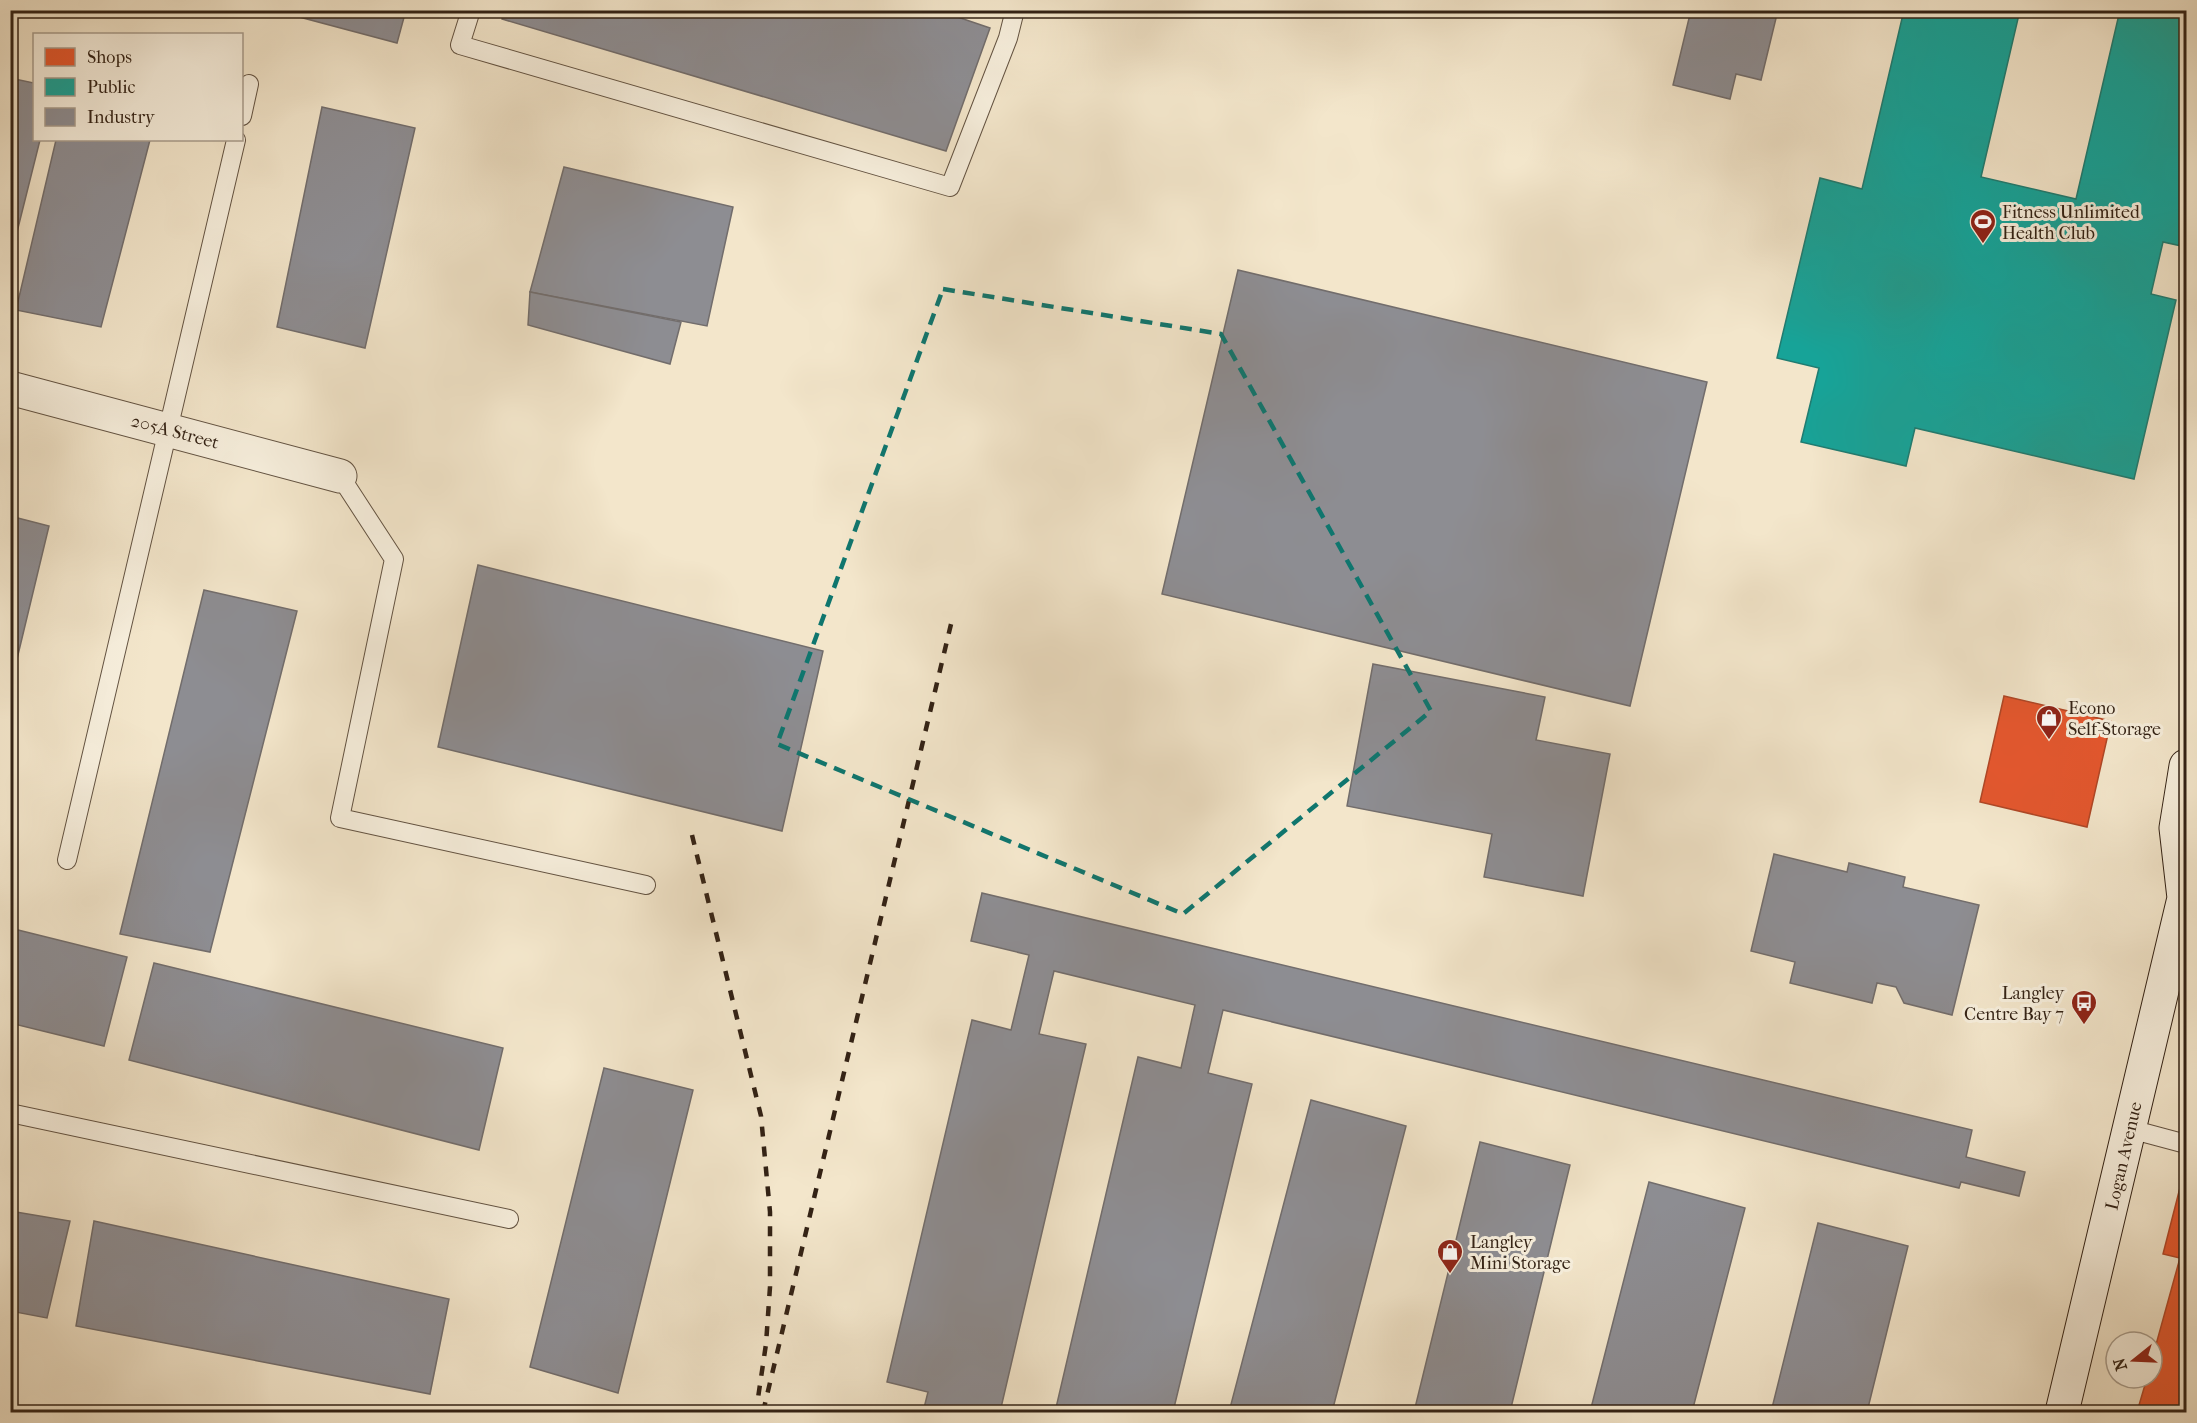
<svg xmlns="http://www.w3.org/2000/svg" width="2197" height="1423" viewBox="0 0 2197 1423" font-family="'IM FELL French Canon',serif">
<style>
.shops{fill:#e4572e;stroke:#af4726;stroke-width:1.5}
.public{fill:#17a398;stroke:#1f7c71;stroke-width:1.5}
.industry{fill:#8d8d92;stroke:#726d6c;stroke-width:1.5}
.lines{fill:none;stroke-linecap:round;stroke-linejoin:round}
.lane-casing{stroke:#635342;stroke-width:20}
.street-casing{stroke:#635342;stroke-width:35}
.secondary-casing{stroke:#332215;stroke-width:35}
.lane{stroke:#f7efdd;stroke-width:18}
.street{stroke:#f7efdd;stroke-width:33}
.secondary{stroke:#f7efdd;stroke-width:33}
.rail{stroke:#332215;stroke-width:4.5;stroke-dasharray:10 10;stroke-linecap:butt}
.marked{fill:none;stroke:#0f766e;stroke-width:4.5;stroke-dasharray:12 8;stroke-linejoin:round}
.labels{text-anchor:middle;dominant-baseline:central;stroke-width:6;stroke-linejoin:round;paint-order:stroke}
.poi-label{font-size:18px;fill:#332215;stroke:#f7efdd;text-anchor:start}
.street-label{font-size:18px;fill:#332215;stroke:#f7efdd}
</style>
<rect width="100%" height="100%" fill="#f3e6cb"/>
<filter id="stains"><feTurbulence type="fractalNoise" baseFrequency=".00333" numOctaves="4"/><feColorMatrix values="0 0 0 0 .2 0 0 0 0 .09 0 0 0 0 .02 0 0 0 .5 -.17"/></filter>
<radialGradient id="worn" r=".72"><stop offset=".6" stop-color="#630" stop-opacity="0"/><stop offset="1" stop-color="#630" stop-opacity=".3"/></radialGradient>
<!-- shops -->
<g class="shops">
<polygon points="2004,696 2111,721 2087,827 1980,802"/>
<polygon points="2183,1176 2186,1177 2186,1412 2137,1412 2147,1378 2152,1378 2152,1359 2180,1258 2163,1254"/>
</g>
<!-- public -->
<polygon class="public" points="1904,10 2020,10 1981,177 2076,199 2120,10 2186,10 2186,247 2163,242 2151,294 2176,300 2134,479 1915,428 1906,466 1801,442 1819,368 1777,358 1820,178 1862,189"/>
<!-- industry -->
<g class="industry">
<polygon points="273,10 406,10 397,43"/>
<polygon points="504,10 937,10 990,28 946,151 502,19"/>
<polygon points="1691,10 1778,10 1761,80 1736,74 1730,99 1673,85"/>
<polygon points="10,78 34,83 34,140 40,140 14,244 10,243"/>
<polygon points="322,107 415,128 365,348 277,327"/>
<polygon points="56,140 150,140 101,327 16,310"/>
<polygon points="564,167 733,207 707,326 530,292"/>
<polygon points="1238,270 1707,382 1630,706 1162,594"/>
<polygon points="530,292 681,322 670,364 528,325"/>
<polygon points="10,516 49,526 10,688"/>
<polygon points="478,565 823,651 782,831 438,747"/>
<polygon points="204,590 297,611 210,952 120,934"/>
<polygon points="1373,664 1545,697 1536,740 1610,754 1583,896 1484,877 1492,834 1347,806"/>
<polygon points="1774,854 1847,872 1849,863 1905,877 1903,887 1979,905 1952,1015 1904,1003 1896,987 1877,983 1872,1003 1790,983 1795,962 1751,951"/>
<polygon points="982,893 1972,1130 1966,1157 2025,1172 2019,1196 1961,1182 1959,1188 1223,1010 1208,1073 1252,1084 1173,1412 1055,1412 1138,1057 1181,1068 1195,1005 1054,971 1039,1034 1086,1044 1000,1412 963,1412 955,1410 954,1412 923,1412 928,1392 887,1382 972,1020 1011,1030 1029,955 971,941"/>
<polygon points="10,928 127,957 104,1046 10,1023"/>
<polygon points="154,963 503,1048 479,1150 129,1060"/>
<polygon points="604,1068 693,1090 618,1393 530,1367"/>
<polygon points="1311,1100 1406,1126 1332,1412 1229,1412"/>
<polygon points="1480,1142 1570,1165 1510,1412 1414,1412"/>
<polygon points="1649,1182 1745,1208 1692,1412 1590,1412"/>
<polygon points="10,1211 70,1221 47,1318 10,1311"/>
<polygon points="94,1221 449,1299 430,1394 76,1326"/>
<polygon points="1818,1223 1908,1246 1867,1412 1771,1412"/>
</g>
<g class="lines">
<defs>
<g id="lane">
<polyline points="471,10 460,45 950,187 1008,38 1015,10"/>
<polyline points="242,116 249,84"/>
<polyline points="340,476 394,559 340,818 646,885"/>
<polyline points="67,860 236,140"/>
<polyline points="10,1113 509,1219"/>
<polyline points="2130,1129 2186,1144"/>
</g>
<polyline id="street" points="10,388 340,476"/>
<polyline id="secondary" points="2062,1412 2184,898 2176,828 2186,766"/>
</defs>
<!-- lane casing -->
<use href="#lane" class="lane-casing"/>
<!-- street casing -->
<use href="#street" class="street-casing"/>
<!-- secondary casing -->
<use href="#secondary" class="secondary-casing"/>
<!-- lane -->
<use href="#lane" class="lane"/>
<!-- street -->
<use href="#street" class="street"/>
<!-- secondary -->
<use href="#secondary" class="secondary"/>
<!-- rail -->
<g class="rail">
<polyline points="692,835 761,1116 770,1212 770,1287 766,1344 758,1398"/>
<polyline points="763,1412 952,620"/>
</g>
</g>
<!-- marked area -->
<path class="marked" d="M943,289l278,45 210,377 -248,203 -406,-170z"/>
<!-- icons -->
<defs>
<symbol id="stadium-pin" viewBox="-11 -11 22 30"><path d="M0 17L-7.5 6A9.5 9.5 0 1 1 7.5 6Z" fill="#8f2418" stroke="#f7efdd"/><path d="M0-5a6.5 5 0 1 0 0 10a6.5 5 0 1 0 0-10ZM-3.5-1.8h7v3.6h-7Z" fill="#fff"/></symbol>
<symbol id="shop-pin" viewBox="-11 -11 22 30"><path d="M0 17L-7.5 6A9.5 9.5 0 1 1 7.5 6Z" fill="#8f2418" stroke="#f7efdd"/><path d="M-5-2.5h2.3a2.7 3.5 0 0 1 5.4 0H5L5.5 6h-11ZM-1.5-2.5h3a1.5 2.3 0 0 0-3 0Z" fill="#fff"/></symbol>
<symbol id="bus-pin" viewBox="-11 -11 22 30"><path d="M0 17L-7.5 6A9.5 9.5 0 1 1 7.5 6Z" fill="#8f2418" stroke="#f7efdd"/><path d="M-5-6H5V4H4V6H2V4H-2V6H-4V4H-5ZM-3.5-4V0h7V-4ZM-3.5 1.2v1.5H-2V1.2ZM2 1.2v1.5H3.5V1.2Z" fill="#fff"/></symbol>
</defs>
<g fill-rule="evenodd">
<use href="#stadium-pin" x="1968" y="207" width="30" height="40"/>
<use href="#shop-pin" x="2034" y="703" width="30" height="40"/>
<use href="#bus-pin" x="2069" y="988" width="30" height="40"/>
<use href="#shop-pin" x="1435" y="1237" width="30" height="40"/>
</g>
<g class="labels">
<!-- poi labels -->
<g class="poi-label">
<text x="2002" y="212">Fitness Unlimited<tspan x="2002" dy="21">Health Club</tspan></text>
<text x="2068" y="708">Econo<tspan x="2068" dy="21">Self-Storage</tspan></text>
<text x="2064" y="993" text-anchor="end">Langley<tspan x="2064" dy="21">Centre Bay 7</tspan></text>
<text x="1470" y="1242">Langley<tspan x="1470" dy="21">Mini Storage</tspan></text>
</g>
<!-- street labels -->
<g class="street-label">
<text transform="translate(175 432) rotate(15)">205A Street</text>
<text transform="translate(2124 1156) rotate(-77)">Logan Avenue</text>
</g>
</g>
<!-- margin -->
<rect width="2197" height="1423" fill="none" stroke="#f3e6cb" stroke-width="36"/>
<rect x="12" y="12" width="2173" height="1399" fill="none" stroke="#332215" stroke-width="3"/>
<rect x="18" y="18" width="2161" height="1387" fill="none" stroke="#332215" stroke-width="1.5"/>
<!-- legend -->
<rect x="33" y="33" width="210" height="108" fill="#f7efdd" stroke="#a99d8d" stroke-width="1.5"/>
<rect x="45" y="48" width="30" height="18" fill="#e4572e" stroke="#a99d8d" stroke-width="1.5"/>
<text x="87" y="63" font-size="18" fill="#332215">Shops</text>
<rect x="45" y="78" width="30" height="18" fill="#17a398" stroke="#a99d8d" stroke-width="1.5"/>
<text x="87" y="93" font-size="18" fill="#332215">Public</text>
<rect x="45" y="108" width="30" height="18" fill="#8d8d92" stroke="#a99d8d" stroke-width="1.5"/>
<text x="87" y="123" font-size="18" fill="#332215">Industry</text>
<!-- north arrow -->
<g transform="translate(2134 1360) rotate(252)"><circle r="28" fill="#f7efdd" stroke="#a99d8d" stroke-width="1.5"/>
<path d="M0-4.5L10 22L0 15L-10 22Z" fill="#8f2418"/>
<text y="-9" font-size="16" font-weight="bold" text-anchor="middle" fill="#332215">N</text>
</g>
<rect width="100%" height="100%" filter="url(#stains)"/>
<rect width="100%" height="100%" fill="url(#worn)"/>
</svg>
